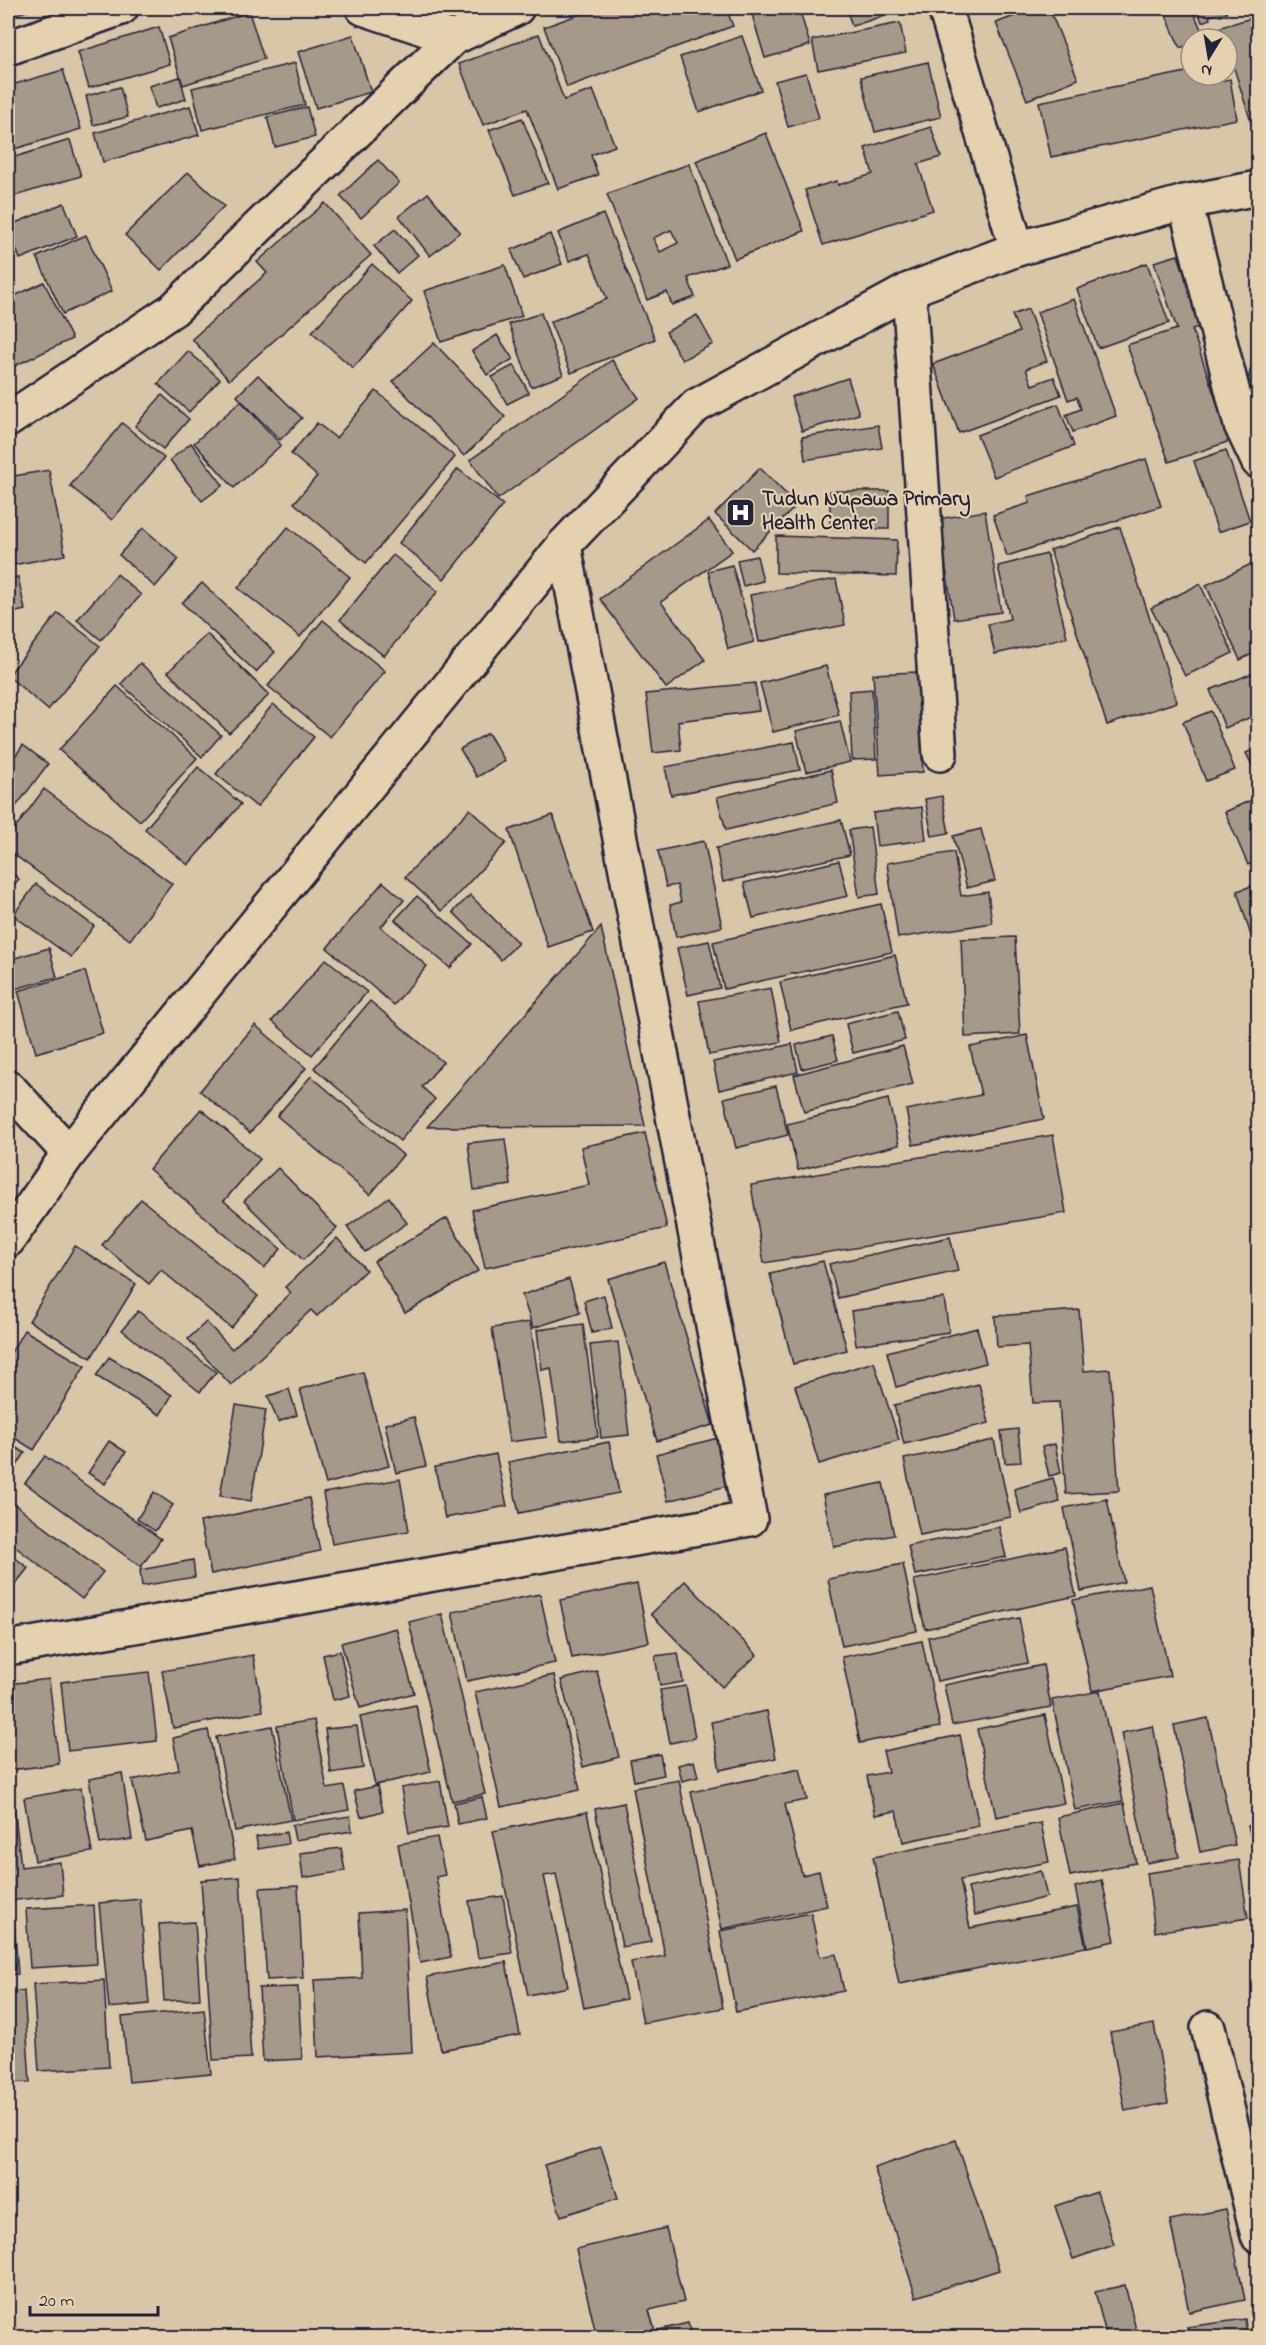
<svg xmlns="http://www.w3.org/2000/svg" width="1266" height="2345" viewBox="0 0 1266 2345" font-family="'Indie Flower',sans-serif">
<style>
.building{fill:#a6998a;stroke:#22223b;stroke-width:1.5;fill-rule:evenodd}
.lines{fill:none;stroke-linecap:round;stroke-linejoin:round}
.street-casing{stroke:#22223b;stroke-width:38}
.street{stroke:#e5d1af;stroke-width:33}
.labels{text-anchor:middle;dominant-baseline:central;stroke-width:4.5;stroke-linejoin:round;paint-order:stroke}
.poi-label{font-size:21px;font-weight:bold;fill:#22223b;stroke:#e5d1af;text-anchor:start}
</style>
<rect width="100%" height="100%" fill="#d9c6a8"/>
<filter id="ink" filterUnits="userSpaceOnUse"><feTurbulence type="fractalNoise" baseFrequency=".0167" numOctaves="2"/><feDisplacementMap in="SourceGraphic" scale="12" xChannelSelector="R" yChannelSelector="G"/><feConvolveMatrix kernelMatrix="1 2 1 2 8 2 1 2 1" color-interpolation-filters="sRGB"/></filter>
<g filter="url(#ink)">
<!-- building -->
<g class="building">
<polygon points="8,8 32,8 33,9 8,17"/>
<polygon points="597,8 726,8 733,26 567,87 544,27"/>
<polygon points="750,8 799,8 810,45 765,58"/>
<polygon points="846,8 894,8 896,12 852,26"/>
<polygon points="1036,8 1049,8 1078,79 1027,100 996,23"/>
<polygon points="1163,8 1192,8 1205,39 1191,39 1191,44 1180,48"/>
<polygon points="1197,8 1224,8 1227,13 1209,16 1210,19 1202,22"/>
<polygon points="249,12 264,59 183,85 168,38"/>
<polygon points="1258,16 1258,144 1221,27"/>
<polygon points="900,23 906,53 818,70 812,40"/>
<polygon points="159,27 170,64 89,88 78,52"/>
<polygon points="539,34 564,100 593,90 615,146 591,155 598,175 558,189 527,109 483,125 459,64"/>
<polygon points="353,35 371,92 316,108 298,52"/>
<polygon points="742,36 761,90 699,112 680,57"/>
<polygon points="928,62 941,117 875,132 861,77"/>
<polygon points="295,63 305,105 202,130 192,88"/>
<polygon points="63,70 81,129 8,151 8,86"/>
<polygon points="1191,71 1191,75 1200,75 1202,84 1230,79 1237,119 1051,157 1039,102"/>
<polygon points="806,73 819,118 788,127 775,81"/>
<polygon points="180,77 186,99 156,108 149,86"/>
<polygon points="120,87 128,117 93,125 86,96"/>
<polygon points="190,106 199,135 103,162 95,133"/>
<polygon points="307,107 315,137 275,147 267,117"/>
<polygon points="522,118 548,183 515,195 489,130"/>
<polygon points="931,127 941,157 918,164 933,210 823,245 805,190 837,181 838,185 873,174 865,148"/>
<polygon points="766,133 804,231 735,259 696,161"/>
<polygon points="70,140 81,176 8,198 8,159"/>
<polygon points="378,160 399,183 361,218 340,196"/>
<path d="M689,164l38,100 -39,14 7,19 -23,8 -5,-13 -20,8 -40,-106zM671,230l7,13 -18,9 -7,-14z"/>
<polygon points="188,172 224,206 161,270 125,235"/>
<polygon points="428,193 460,232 430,256 399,216"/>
<polygon points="64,203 77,236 20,259 8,226"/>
<polygon points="325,203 371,255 229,380 192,339 267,273 257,262"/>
<polygon points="603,214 655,339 571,373 550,322 607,299 589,254 569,261 558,233"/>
<polygon points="395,229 418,255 397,273 374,246"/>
<polygon points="550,234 562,264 523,279 511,250"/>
<polygon points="86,235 112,291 63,314 37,257"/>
<polygon points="1178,255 1202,326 1192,329 1230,441 1169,462 1127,345 1177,329 1154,262"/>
<polygon points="1147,263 1169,323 1098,348 1077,289"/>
<polygon points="372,264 412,301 353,368 312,332"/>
<polygon points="505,265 522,316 441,342 424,291"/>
<polygon points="44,282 72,339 8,369 8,299"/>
<polygon points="1074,299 1116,416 1073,432 1066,415 1081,409 1077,397 1068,400 1037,312"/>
<polygon points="1028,309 1047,361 1026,369 1032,385 1054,377 1061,395 959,433 933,364 1019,332 1012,315"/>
<polygon points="541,313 563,375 531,387 509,324"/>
<polygon points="697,315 713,344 682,360 666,332"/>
<polygon points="497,335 513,359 487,375 472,351"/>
<polygon points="1258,335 1258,383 1248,381"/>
<polygon points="434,343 505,417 464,456 393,381"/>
<polygon points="188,351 220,379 189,412 158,384"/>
<polygon points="612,360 639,398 498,499 470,460"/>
<polygon points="514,365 529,393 507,404 492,377"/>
<polygon points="258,375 302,418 280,440 237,396"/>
<polygon points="848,378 859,414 802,431 791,397"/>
<polygon points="376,391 455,457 366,563 294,503 317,476 291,454 317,423 336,438"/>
<polygon points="162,395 189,419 163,449 135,426"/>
<polygon points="241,401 281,445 234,488 194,443"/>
<polygon points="1058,404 1074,446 994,477 977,435"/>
<polygon points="122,423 164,458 112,520 70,486"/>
<polygon points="878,425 882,448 805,460 802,437"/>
<polygon points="191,443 223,485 202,501 170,460"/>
<polygon points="1226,450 1250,521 1218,532 1194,461"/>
<polygon points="1146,459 1161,506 1007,556 993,515 1030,503 1028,496"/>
<polygon points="760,468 797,505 752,550 715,514"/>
<polygon points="458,469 503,505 444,579 399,543"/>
<polygon points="49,470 65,555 8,566 8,477"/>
<rect x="830" y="491" width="59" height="38"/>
<polygon points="985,511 1001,612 954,619 938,519"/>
<polygon points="709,520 732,551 661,602 705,660 666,688 600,599"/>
<polygon points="288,527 350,577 300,637 238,588"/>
<polygon points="1120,527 1177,702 1107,725 1050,550"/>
<polygon points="143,528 179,559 155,587 119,555"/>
<polygon points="776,536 897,540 896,576 776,573"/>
<polygon points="1047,554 1067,637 995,654 988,624 1010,619 998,566"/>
<polygon points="393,555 438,591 384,656 340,620"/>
<polygon points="757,556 763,581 743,586 737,560"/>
<polygon points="1258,561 1258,651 1240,660 1206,585"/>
<polygon points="732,565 754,642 728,649 708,571"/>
<polygon points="117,574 141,595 101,640 77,620"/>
<polygon points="18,577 25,610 8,614 8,579"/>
<polygon points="836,579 845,625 759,642 750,595"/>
<polygon points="202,583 275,652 256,672 182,603"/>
<polygon points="1200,584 1233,653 1185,676 1151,608"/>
<polygon points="58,613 100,646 48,710 8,676"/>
<polygon points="323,620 385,671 330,737 268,686"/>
<polygon points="207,634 269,695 229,733 168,672"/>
<polygon points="140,663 221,735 202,757 121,684"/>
<polygon points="826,666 839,715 773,732 760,683"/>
<polygon points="1258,671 1258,714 1225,728 1210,690"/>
<polygon points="917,672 923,772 880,775 873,674"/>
<polygon points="755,683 759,711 678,721 681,750 653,753 646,694"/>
<polygon points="117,686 197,758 140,821 59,750"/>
<polygon points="872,689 876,759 852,760 849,691"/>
<polygon points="273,704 314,737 257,807 216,774"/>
<polygon points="1211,711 1235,770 1206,781 1183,722"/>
<polygon points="840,721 850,762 806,772 796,731"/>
<polygon points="488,733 505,761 477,777 460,749"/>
<polygon points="794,742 800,770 671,795 665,767"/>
<polygon points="23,745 48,764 8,817 8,766"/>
<polygon points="1258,747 1258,772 1256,773 1246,753"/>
<polygon points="198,767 241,804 188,865 145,829"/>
<polygon points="831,770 838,803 726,830 717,797"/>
<polygon points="44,789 172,884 130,940 8,850 8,838"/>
<polygon points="942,796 949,833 932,836 925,799"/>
<polygon points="1258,797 1258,860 1248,865 1225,812"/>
<polygon points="922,807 926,840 877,846 873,813"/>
<polygon points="470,809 506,843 442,911 405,877"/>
<polygon points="553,815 593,932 548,947 509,830"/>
<polygon points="841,820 850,855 723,882 716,848"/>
<polygon points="870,827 879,894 859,897 849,830"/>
<polygon points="981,829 995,881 967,888 953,836"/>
<polygon points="704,841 722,927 676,937 670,905 681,902 677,885 666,887 658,851"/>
<polygon points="954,852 961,896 988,892 992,923 898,938 887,863"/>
<polygon points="839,861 848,896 753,918 744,883"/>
<polygon points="8,869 19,879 8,891"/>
<polygon points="383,882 404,900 381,927 427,966 394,1005 327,948"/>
<polygon points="36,884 94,926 71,957 13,915"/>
<polygon points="1258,884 1258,951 1256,952 1237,891"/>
<polygon points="470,895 518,943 501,960 453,912"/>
<polygon points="417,896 472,944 450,968 395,920"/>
<polygon points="881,904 892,952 724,989 713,942"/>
<polygon points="601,927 645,1126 427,1127"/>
<polygon points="1015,937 1020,1034 965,1037 961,939"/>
<polygon points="709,941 720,988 688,995 677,948"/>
<polygon points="49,948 57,977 8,991 8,960"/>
<polygon points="895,955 907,1003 791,1030 780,982"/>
<polygon points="326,959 367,992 312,1055 272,1021"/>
<polygon points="85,971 103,1033 36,1053 18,991"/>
<polygon points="771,988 781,1042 709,1055 699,1001"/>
<polygon points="370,1001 443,1062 422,1087 435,1099 400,1141 314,1068"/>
<polygon points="898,1011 905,1040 853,1053 846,1024"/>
<polygon points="255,1025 306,1068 250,1133 200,1091"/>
<polygon points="1027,1035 1044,1119 913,1145 906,1110 981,1095 970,1047"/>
<polygon points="832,1036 838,1060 802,1069 796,1045"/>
<polygon points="792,1044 798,1072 719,1090 713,1062"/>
<polygon points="903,1046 913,1084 804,1112 794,1075"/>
<polygon points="311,1076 403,1155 370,1195 277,1116"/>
<polygon points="776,1086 788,1135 736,1148 724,1098"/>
<polygon points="888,1099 899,1145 798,1170 787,1124"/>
<polygon points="201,1109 260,1159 224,1201 281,1249 264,1268 149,1169"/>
<polygon points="645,1133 667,1228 485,1268 472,1210 589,1185 581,1147"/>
<polygon points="1053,1135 1066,1213 764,1263 751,1185"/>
<polygon points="505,1139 511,1185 474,1190 468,1143"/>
<polygon points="278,1168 337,1228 303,1260 244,1201"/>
<polygon points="389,1197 407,1223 365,1252 347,1227"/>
<polygon points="141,1199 258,1296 231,1328 161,1270 149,1284 102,1245"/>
<polygon points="447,1218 478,1271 405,1313 374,1261"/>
<polygon points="950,1237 958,1271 838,1298 829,1264"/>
<polygon points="337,1238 366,1270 317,1316 311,1310 231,1385 188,1339 206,1322 232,1349 291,1293 285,1287"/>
<polygon points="75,1246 136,1284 91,1358 29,1321"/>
<polygon points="823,1261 847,1350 793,1364 770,1274"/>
<polygon points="664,1262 713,1425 657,1441 608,1279"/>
<polygon points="569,1279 580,1313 533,1328 522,1295"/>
<polygon points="604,1295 612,1328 592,1333 584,1301"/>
<polygon points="944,1298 949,1332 856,1345 851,1311"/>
<polygon points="1079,1310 1084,1371 1110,1369 1119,1491 1066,1494 1059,1402 1033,1403 1028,1345 997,1347 995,1316"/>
<polygon points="138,1311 216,1372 200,1392 122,1330"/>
<polygon points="530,1322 547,1437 509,1442 492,1328"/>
<polygon points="583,1324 598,1437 561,1441 551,1368 542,1370 537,1330"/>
<polygon points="977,1328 986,1363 896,1387 887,1352"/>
<polygon points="24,1330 85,1366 34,1450 8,1434 8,1358"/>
<polygon points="618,1342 629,1435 601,1438 590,1345"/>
<polygon points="109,1357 172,1395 160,1415 96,1376"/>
<polygon points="874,1362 899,1440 819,1464 795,1386"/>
<polygon points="363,1372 389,1466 326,1484 300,1389"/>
<polygon points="979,1384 989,1423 904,1444 894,1405"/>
<polygon points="289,1389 297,1415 278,1422 268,1396"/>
<polygon points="236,1405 266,1410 251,1501 220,1496"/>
<polygon points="414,1417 426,1466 396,1473 385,1424"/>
<polygon points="1018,1429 1021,1462 1005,1463 1001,1431"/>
<polygon points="718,1438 731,1485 668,1501 656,1454"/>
<polygon points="994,1440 1011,1517 920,1535 904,1459"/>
<polygon points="109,1441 126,1452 105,1484 88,1473"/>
<polygon points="609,1442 619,1493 519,1513 508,1462"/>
<polygon points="8,1443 25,1453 8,1480"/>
<polygon points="1055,1444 1061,1473 1049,1476 1042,1447"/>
<polygon points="496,1454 507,1506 445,1518 435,1467"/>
<polygon points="45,1456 161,1539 141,1567 25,1483"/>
<polygon points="1053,1478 1060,1502 1021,1513 1014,1489"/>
<polygon points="400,1479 409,1531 332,1544 323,1493"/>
<polygon points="883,1483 894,1535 834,1547 823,1495"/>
<polygon points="154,1492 173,1505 155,1531 137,1519"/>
<polygon points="309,1498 320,1551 211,1574 200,1522"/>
<polygon points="8,1499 103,1572 82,1599 8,1541"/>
<polygon points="1107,1499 1124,1582 1081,1591 1064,1508"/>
<polygon points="999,1527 1006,1557 915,1575 908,1546"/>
<polygon points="1065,1547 1076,1596 925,1629 914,1580"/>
<polygon points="8,1552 28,1568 13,1587 8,1582"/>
<polygon points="193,1560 195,1577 142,1586 140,1570"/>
<polygon points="903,1564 917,1631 842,1646 828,1579"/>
<polygon points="685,1581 757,1655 722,1687 651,1614"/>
<polygon points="637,1584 649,1642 572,1658 560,1600"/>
<polygon points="1150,1585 1170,1676 1092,1691 1073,1600"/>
<polygon points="540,1594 555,1663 467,1681 452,1612"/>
<polygon points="442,1614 485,1794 452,1801 409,1622"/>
<polygon points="1019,1618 1028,1663 937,1681 928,1637"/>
<polygon points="396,1628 414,1693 360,1708 341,1643"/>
<polygon points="922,1641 940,1727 860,1743 842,1657"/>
<polygon points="340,1651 350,1696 333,1700 323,1655"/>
<polygon points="678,1653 683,1682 660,1686 655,1656"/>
<polygon points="253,1655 263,1711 173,1728 162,1671"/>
<polygon points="1043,1665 1051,1707 952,1725 944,1685"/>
<polygon points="597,1671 619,1757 583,1767 561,1680"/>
<polygon points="149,1672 157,1741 68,1751 61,1682"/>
<polygon points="554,1675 580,1790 501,1807 475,1692"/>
<polygon points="49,1679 59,1764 10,1770 21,1867 60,1862 63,1895 8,1901 8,1684"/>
<polygon points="686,1686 695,1738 670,1743 660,1690"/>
<polygon points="1100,1691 1123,1801 1075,1810 1052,1700"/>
<polygon points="416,1705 431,1772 375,1785 360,1717"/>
<polygon points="767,1711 776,1758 720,1770 711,1722"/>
<polygon points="1045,1715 1064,1803 996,1817 977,1729"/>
<polygon points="1208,1718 1235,1845 1200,1852 1174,1725"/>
<polygon points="314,1720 327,1789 344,1786 349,1810 293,1820 277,1726"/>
<polygon points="272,1726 291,1820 235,1831 216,1737"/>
<polygon points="357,1726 363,1768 331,1773 325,1729"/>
<polygon points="1153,1726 1179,1857 1147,1863 1121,1733"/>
<polygon points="208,1730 235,1859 200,1866 192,1831 146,1841 132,1780 179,1770 173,1738"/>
<polygon points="960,1735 979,1826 903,1842 896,1811 875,1815 867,1776 888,1772 883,1751"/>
<polygon points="660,1754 664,1775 634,1781 630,1760"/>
<polygon points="694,1761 698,1777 682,1781 678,1765"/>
<polygon points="800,1769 807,1800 785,1804 802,1875 819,1871 827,1906 722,1929 691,1792"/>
<polygon points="122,1773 132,1839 100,1844 89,1779"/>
<polygon points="679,1780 723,2008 643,2023 631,1962 665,1956 633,1788"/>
<polygon points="440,1781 448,1827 409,1833 401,1788"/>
<polygon points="377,1786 383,1811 361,1817 354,1791"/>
<polygon points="81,1788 92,1852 35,1861 24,1798"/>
<polygon points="482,1797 487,1818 458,1824 454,1803"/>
<polygon points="624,1803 651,1942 622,1947 595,1809"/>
<polygon points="1124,1803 1136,1863 1070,1876 1058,1817"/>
<polygon points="587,1812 626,1999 584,2008 556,1874 544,1876 568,1987 528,1995 493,1831"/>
<polygon points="350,1816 352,1831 295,1840 292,1825"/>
<polygon points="1041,1823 1049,1862 960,1880 970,1928 1077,1907 1086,1947 899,1984 873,1857"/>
<polygon points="1258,1823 1258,1864 1248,1826"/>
<polygon points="286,1832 288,1844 258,1849 256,1837"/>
<polygon points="437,1837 445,1875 436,1877 451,1957 420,1963 398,1844"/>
<polygon points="341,1848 345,1871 303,1878 300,1853"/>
<polygon points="1239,1860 1248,1918 1155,1932 1147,1873"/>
<polygon points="1041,1871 1047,1897 975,1915 968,1888"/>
<polygon points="240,1877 251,2058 213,2060 201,1880"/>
<polygon points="1102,1880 1115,1941 1087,1947 1075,1887"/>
<polygon points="298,1886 303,1978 267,1980 260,1888"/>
<polygon points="503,1896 512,1953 478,1958 469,1901"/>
<polygon points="140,1899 149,2004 109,2008 99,1903"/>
<polygon points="94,1905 97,1964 30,1968 26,1909"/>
<polygon points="405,1910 412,2052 318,2057 314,1980 362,1978 359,1913"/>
<polygon points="811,1913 820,1957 836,1954 844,1991 736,2012 720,1931"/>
<polygon points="8,1919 14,1919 18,1974 8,1975"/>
<polygon points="195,1922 200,1999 164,2001 159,1924"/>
<polygon points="506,1962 520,2035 441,2050 427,1977"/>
<polygon points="104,1980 109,2067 39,2071 33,1984"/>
<polygon points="298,1987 302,2059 263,2061 259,1988"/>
<polygon points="24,1991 30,2082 8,2083 8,1992"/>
<polygon points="204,2009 211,2074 129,2082 122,2017"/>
<polygon points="1154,2024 1168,2103 1125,2111 1110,2032"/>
<polygon points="956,2140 999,2270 916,2297 874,2167"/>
<polygon points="601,2147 618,2198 561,2216 544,2165"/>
<polygon points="1097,2192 1114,2245 1073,2259 1055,2206"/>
<polygon points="1226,2209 1245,2300 1189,2312 1170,2220"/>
<polygon points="666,2228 684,2302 649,2310 655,2331 688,2323 692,2338 597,2338 576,2249"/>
<polygon points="1125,2285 1138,2338 1107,2338 1095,2292"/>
<polygon points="1245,2319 1247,2338 1188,2338 1187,2327"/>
</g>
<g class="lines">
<defs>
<g id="street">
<polyline points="363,8 453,38"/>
<polyline points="945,8 1017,249"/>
<polyline points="8,48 121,8"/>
<polyline points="1185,202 1241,425 1258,461"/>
<polyline points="909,290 940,754"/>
<polyline points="8,420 174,309 453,38 517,8"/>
<polyline points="8,1087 69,1153"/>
<polyline points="8,1240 69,1153 564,545 696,406 909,290 1017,249 1185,202 1258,188"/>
<polyline points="8,1648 750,1519 564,545"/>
<polyline points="1208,2028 1258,2236"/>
</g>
</defs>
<!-- street casing -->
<use href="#street" class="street-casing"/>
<!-- street -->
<use href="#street" class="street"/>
</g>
</g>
<!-- icons -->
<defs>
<symbol id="hospital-square" viewBox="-11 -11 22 22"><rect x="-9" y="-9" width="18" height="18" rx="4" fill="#22223b" stroke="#e5d1af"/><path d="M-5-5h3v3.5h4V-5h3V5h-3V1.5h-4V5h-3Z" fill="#fff"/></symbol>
</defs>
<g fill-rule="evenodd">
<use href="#hospital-square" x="724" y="496" width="33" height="33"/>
</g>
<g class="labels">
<!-- poi labels -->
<g class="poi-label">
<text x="762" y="500">Tudun Nupawa Primary<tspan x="762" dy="24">Health Center</tspan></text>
</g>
</g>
<!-- margin -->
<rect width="1266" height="2345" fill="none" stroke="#e5d1af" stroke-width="30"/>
<rect x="15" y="15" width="1236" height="2315" fill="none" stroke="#22223b" stroke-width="2" filter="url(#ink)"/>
<!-- north arrow -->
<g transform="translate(1209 57) rotate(191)"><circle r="28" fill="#e5d1af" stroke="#978b81" stroke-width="1.5"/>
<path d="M0-4.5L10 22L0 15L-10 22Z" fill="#22223b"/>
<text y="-9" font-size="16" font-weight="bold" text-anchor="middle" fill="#22223b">N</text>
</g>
<!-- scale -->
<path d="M30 2306v9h128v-9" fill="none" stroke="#22223b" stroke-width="3"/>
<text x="39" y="2306" font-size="18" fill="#22223b" stroke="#e5d1af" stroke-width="4.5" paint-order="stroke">20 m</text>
</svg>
